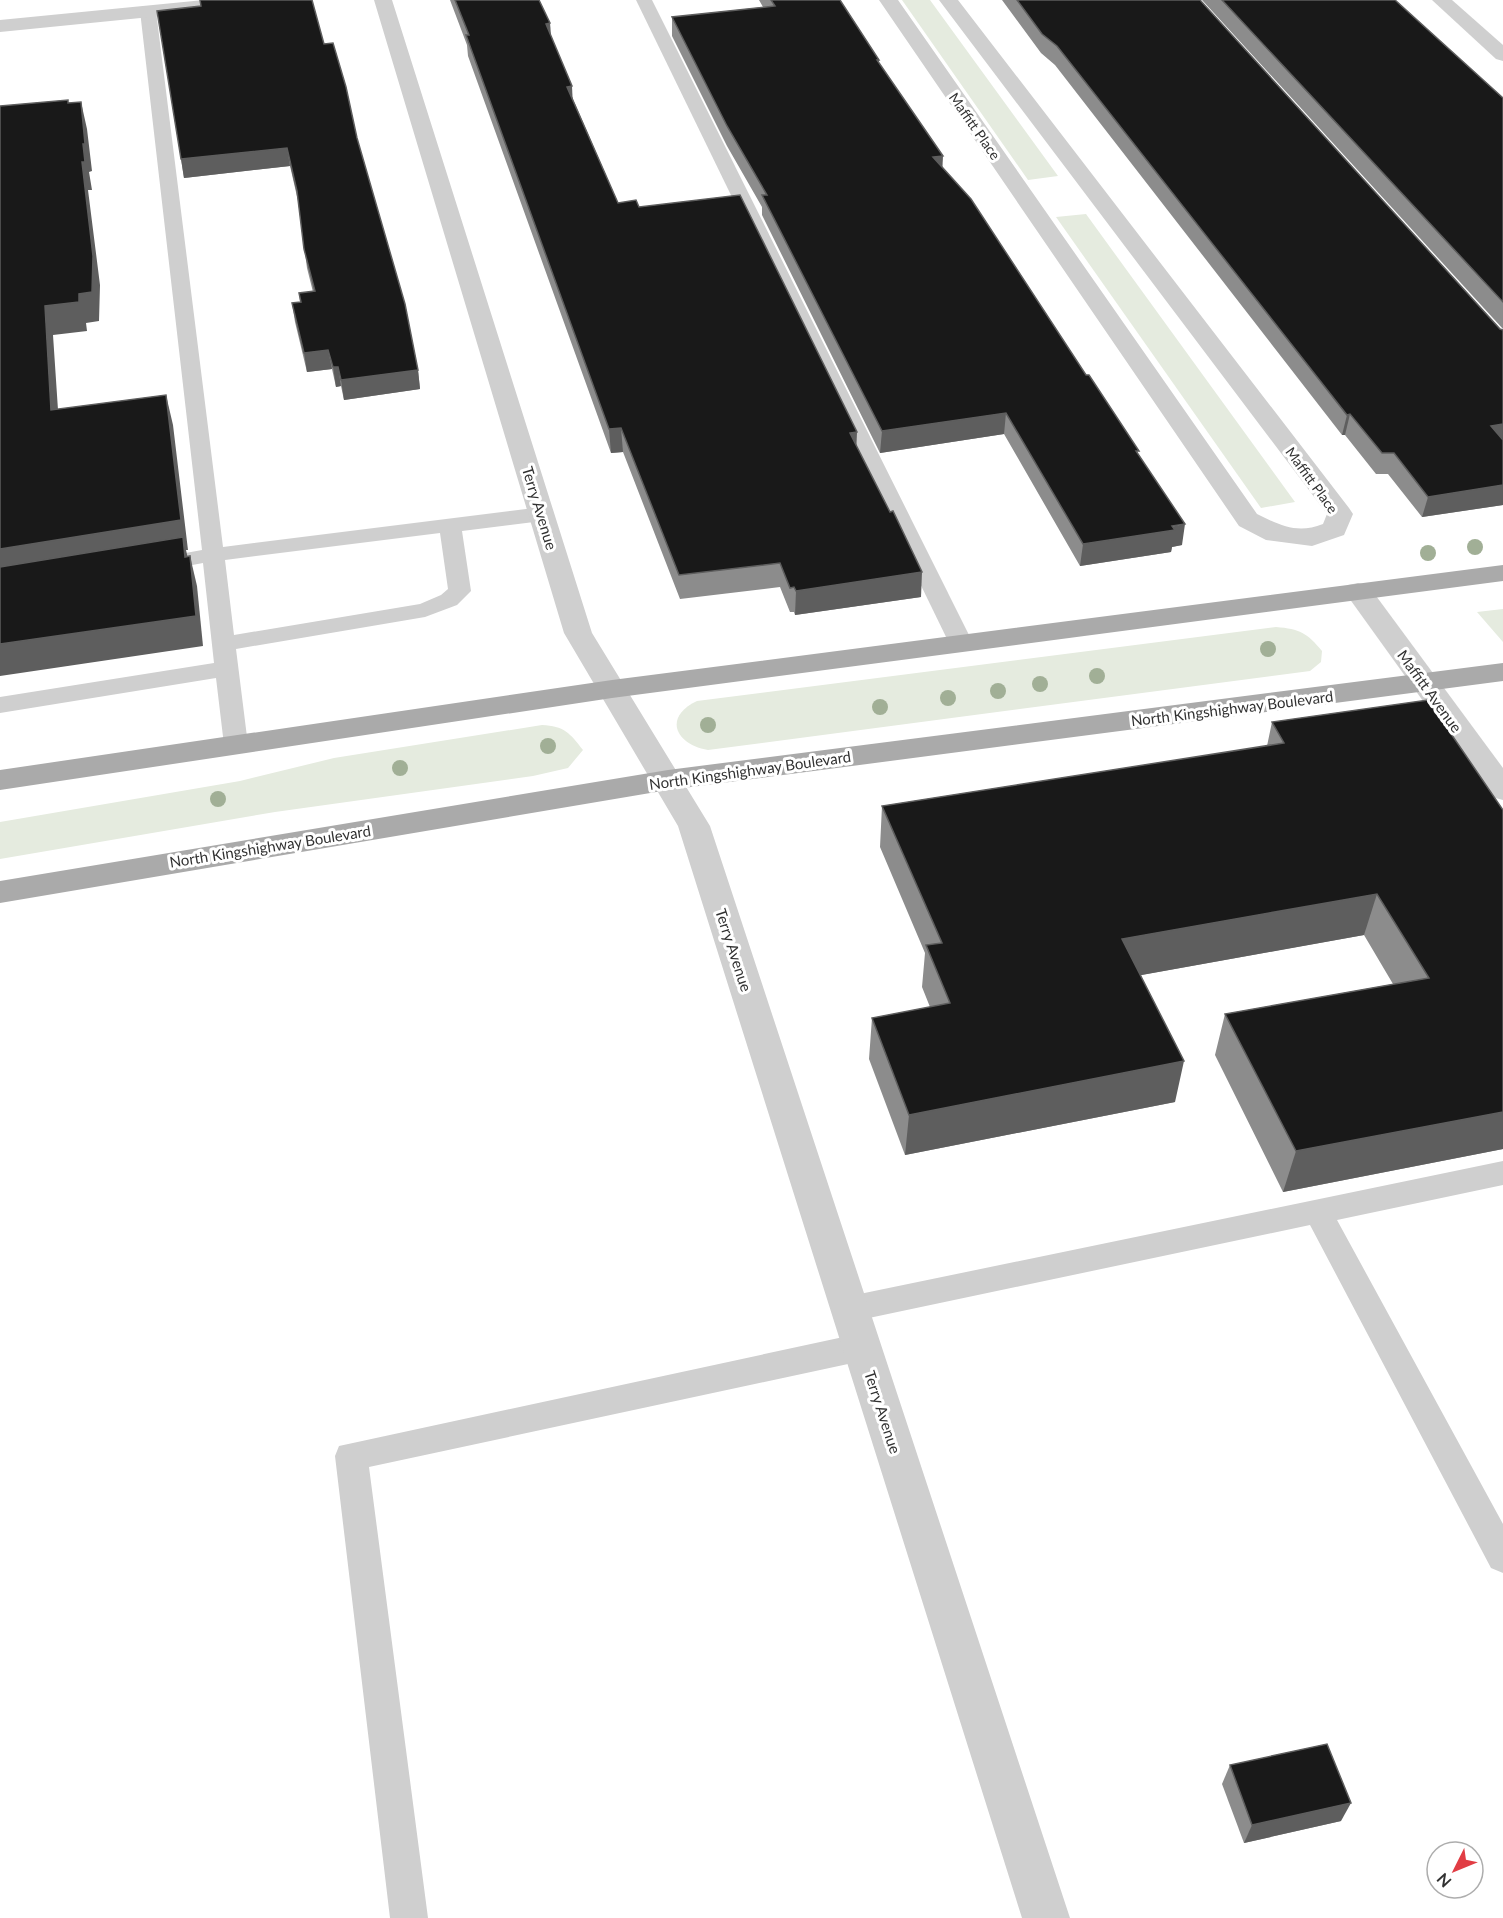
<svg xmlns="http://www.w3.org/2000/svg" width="1503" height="1918" viewBox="0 0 1503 1918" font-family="Lato,sans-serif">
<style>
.green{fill:#e5ebdf}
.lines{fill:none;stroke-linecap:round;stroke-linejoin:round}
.service{fill:#cfcfcf;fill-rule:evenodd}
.minor{fill:#cfcfcf;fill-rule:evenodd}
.primary{fill:#aaa;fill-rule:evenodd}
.tree{fill:#a1af96}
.wall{fill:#8c8c8c}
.shaded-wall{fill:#5e5e5e}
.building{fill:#191919;stroke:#5e5e5e;stroke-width:1.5}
.labels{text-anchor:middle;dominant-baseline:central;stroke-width:6;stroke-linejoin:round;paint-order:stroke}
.far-street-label{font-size:14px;fill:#323232;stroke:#fff}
.street-label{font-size:15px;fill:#323232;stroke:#fff}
</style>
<rect width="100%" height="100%" fill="#fff"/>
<!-- green -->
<g class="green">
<polygon points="902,0 930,0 1058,176 1028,180"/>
<polygon points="1086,214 1295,502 1261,508 1056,217"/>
<polygon points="1503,609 1503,642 1477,612"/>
<path d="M1276,627c24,2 31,6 46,24l-1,11 -11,9 -602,79c-33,-6 -45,-33 -11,-49z"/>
<path d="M542,725c22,1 28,8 41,25l-15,18 -35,8 -258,36 -275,47v-37l240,-41 94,-23z"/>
</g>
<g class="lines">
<!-- service -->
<g class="service">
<polygon points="636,0 652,0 973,643 969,648 961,650 953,648 949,643"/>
<path d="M148,6l8,5 67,536 319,-40 8,2 3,5 -3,5 -8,2 -80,10 9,60 -14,14 -32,12 -189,32 12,96 -3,6 -9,2 -9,-2 -3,-6 -8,-67 -216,35v-16l214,-34 -11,-100 -48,9 -8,-2 -3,-5 3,-5 55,-10 -62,-539zM440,533l8,56 -7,6 -21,9 -186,31 -9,-75z"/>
<polygon points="1503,1161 1503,1185 1337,1220 1503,1524 1503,1573 1491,1568 1310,1225 850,1322 839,1318 834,1309 839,1300 850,1296"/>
<polygon points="862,1333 873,1337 878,1347 873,1357 862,1361 369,1467 428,1918 390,1918 335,1456 339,1446"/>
</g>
<!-- minor -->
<g class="minor">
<polygon points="204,0 271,0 269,4 262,6 0,32 0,20"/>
<polygon points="374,0 392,0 592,633 710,826 1070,1918 1022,1918 678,826 564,633"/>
<path d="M879,0h19l359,514c24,12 41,20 66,10l4,-10 -388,-514h19l391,508 4,6 -9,21 -32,11 -46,-6 -27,-14z"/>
<polygon points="1432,0 1452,0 1503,45 1503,61 1496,59"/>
<polygon points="1358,583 1368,585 1503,768 1503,800 1492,797 1344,591 1348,585"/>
</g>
<!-- primary -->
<g class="primary">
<polygon points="1503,565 1503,581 612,698 0,790 0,770 612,680"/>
<polygon points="1503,663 1503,681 668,790 0,903 0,881 668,770"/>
</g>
</g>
<!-- trees -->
<g class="tree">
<circle cx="1475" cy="547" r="8"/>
<circle cx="1428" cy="553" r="8"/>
<circle cx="1268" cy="649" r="8"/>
<circle cx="1097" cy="676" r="8"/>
<circle cx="1040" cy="684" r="8"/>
<circle cx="998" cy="691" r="8"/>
<circle cx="948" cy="698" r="8"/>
<circle cx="880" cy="707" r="8"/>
<circle cx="708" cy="725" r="8"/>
<circle cx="548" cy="746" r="8"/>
<circle cx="400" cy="768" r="8"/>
<circle cx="218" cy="799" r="8"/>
</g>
<!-- wall -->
<g class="wall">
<polygon points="450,0 539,0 550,23 551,36 573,99 618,203 639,207 856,445 921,597 795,615 794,612 790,612 780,587 680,599 623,452 611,453 468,56 467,45"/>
<polygon points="759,0 840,0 879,60 879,64 942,167 1138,455 1182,545 1172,547 1171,552 1080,566 1004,434 880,453 762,215 762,207 727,146 672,36 672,17 763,7"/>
<polygon points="1002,0 1200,0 1500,329 1503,330 1503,505 1422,517 1388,474 1376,474 1345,435 1342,435 1055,65 1041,53"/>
<polygon points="1202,0 1395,0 1503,98 1503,329"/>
<polygon points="324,44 357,138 418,370 420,389 344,400 341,386 336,387 332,369 307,372 295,322 292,303 300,302 299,293 313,292 307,268 298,201 290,166 184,178 181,159"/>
<polygon points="1272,722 1503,810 1503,1149 1283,1192 1215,1055 1225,1014 1393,984 1364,935 1141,975 1175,1102 905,1155 869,1059 872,1018 930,1007 922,987 925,953 880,847 882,806 1267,746"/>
<polygon points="1230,1765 1341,1821 1244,1843 1222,1784"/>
</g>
<!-- shaded-wall -->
<g class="shaded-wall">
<polygon points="550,23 551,45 546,24"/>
<polygon points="572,86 573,108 567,87"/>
<polygon points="81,102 87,129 92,171 89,172 92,190 88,190 100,285 99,321 86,323 87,331 53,335 60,440 51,410 45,306 79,294 83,144"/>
<polygon points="287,148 290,166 184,178 181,159"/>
<polygon points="943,156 942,176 933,157"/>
<polygon points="328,350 332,369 307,372 304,353"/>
<polygon points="333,367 338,367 341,386 336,387"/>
<polygon points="418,370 420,389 344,400 341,380"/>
<polygon points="166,395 173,425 188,550 186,550 190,567 0,581 0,549"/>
<polygon points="1006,413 1004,434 880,453 882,431"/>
<polygon points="1350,414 1345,435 1342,435 1347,415"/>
<polygon points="1503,424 1503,444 1491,426"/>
<polygon points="621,428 623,452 611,453 609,429"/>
<polygon points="857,432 856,456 850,433"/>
<polygon points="1503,485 1503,505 1422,517 1428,497"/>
<polygon points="1185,524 1182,545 1172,547 1171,552 1080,566 1083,544"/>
<polygon points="190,556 197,586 203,646 0,676 0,644"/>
<polygon points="922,572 921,597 795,615 796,591"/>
<polygon points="1377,894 1364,935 1114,980 1122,939"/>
<polygon points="1184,1061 1175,1102 905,1155 909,1115"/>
<polygon points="1503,1112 1503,1149 1283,1192 1296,1151"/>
<polygon points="1351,1803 1341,1821 1244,1843 1252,1825"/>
</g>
<!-- building -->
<g class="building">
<polygon points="200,0 312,0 324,44 333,43 346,87 357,138 405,304 418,370 341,380 338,367 333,367 328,350 304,353 292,303 301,302 299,293 315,291 304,249 297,191 287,148 181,159 157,11 201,6"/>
<polygon points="455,0 539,0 550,23 546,24 572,86 567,87 618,203 636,200 639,207 740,195 857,432 850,433 890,512 893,511 922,572 796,591 794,587 790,588 780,563 679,575 621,428 609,429 466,35 469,35"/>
<polygon points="771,0 840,0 879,60 877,60 943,156 933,157 971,199 1086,375 1089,375 1139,451 1136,451 1185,524 1172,526 1175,530 1083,544 1006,413 882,431 762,195 767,195 727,126 672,17 775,6"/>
<polygon points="1017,0 1200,0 1500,329 1503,330 1503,424 1491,426 1503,440 1503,485 1428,497 1394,453 1382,453 1350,414 1347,415 1057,46 1042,34"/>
<polygon points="1222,0 1395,0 1503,98 1503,302"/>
<polygon points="68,100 68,103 81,102 85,144 83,144 85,162 82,162 93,256 92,292 79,294 79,302 45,306 51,410 166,395 181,520 0,549 0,106"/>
<polygon points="183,537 185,557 190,556 196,616 0,644 0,567"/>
<polygon points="1428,700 1503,810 1503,1112 1296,1151 1225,1014 1429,978 1377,894 1122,939 1184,1061 909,1115 872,1018 950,1003 926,945 942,943 882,806 1284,743 1272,722"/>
<polygon points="1327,1744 1351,1803 1252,1825 1230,1765"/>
</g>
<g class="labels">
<!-- far-street labels -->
<g class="far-street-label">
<text transform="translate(975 126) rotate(55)">Maffitt Place</text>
<text transform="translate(1312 480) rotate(54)">Maffitt Place</text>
</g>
<!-- street labels -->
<g class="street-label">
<text transform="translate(540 508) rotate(73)">Terry Avenue</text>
<text transform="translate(1430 691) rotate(54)">Maffitt Avenue</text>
<text transform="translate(1232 708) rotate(-7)">North Kingshighway Boulevard</text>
<text transform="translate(750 770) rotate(-8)">North Kingshighway Boulevard</text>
<text transform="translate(270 846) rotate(-9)">North Kingshighway Boulevard</text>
<text transform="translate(734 950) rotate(72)">Terry Avenue</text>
<text transform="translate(883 1412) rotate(72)">Terry Avenue</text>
</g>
</g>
<!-- north arrow -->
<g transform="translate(1455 1870) rotate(227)"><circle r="28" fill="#ffffff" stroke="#adadad" stroke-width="1.5"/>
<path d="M0-4.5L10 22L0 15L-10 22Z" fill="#e13d44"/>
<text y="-9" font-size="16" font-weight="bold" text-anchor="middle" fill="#323232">N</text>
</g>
</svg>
